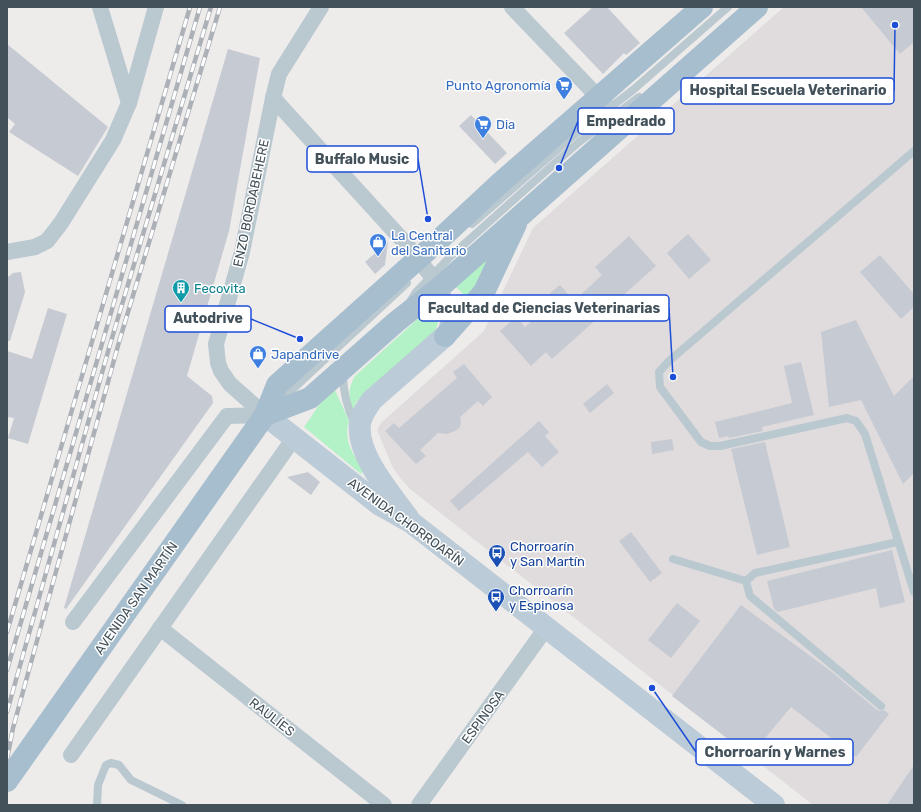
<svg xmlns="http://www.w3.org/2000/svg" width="921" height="812" viewBox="0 0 921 812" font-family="Rubik,sans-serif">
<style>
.education{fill:#e0dcdd}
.green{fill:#b3f2c6}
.building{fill:#c6cad2}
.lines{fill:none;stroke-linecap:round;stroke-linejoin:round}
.service{stroke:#bac8d0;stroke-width:8}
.minor{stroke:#bac8d0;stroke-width:16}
.secondary{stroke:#bbcbd7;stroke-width:22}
.primary{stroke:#a7bece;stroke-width:22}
.rail-casing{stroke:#acb1b7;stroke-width:4.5}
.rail{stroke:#fff;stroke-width:3;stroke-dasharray:9;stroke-linecap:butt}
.labels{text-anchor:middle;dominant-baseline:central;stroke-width:3;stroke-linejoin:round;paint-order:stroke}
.shop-label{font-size:13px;fill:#366cbe;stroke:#fff;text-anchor:start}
.street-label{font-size:13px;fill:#42515a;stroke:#fff}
.culture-label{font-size:13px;fill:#0d838f;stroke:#fff;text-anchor:start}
.transit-label{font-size:13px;fill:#164399;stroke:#fff;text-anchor:start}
.leader{fill:none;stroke:#1d4ed8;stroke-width:1.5}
.callout-dot{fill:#1d4ed8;stroke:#fff;stroke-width:1.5}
.callout{fill:#fff;stroke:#1d4ed8;stroke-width:1.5}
.callout-label{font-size:14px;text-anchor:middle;font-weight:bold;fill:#42515a}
</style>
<rect width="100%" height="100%" fill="#eeebeb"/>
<!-- education -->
<polygon class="education" points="784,7 914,7 914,805 813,805 410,489 401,479 393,468 377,430 381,423 484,331 533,228"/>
<!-- green -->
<g class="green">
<polygon points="494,249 481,279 468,295 463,294 455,286"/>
<path d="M432,306c10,8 7,20 0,29l-76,67 -3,9 -2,-2c-2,-14 -3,-21 4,-33z"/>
<path d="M335,390l14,31c-6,19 4,33 14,49l-2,4 -57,-47 15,-22z"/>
</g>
<!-- building -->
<g class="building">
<polygon points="593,7 607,7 640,43 626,55 624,53 603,74 564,33"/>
<polygon points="861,7 914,7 914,42 900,54"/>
<polygon points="7,44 108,127 78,176 9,132 15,124 7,117"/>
<polygon points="228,49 260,58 229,231 187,376 212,396 213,403 66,609 64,608"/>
<polygon points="471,115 507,153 495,164 459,126"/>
<polygon points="688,234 711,260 689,279 667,253"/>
<polygon points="629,236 656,266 552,359 546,352 531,366 500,331 516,317 525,327 556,300 550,293 560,285 574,301 602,275 595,267"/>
<polygon points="388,242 385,265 375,274 365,262"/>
<polygon points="880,255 914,294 914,307 901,319 860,272"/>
<polygon points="21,272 25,292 10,341 7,341 7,281 8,277 13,273"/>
<polygon points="48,308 67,314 28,444 8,438 14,418 7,417 7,351 32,359"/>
<polygon points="856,320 894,396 914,376 914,473 903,484 861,400 829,407 821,332"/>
<polygon points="801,362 814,415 762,427 763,431 729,438 728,436 719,438 715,422 792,403 784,366"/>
<polygon points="464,364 492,397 483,406 478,401 460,417 461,421 460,427 455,431 447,434 438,433 420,450 426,456 416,464 385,431 394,423 399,428 457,378 453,372"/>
<polygon points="607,384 614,393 590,413 583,404"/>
<polygon points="539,421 549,432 545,436 559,452 542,467 528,452 459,511 450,501"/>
<polygon points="672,439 674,450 652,454 651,442"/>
<polygon points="765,442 790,547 757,555 731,449"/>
<polygon points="308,472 320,482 311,495 287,477"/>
<polygon points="631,532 662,573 650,582 619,541"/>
<polygon points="892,550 905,602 880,608 876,588 778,612 774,609 767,581"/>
<polygon points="677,603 700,621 671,658 648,640"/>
<polygon points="741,605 832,672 877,710 880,711 884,710 889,714 856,757 791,707 750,756 672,696"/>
<polygon points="914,765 914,805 887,805"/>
</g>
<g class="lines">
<!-- service -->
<g class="service">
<polyline points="914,151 669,361 659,372 660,387 701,442 710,446 720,446 847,418 856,421 865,434 914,592"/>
<polyline points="472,224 573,136 633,90 728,7"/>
<polyline points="411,300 416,292 452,255 555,163 579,142 639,97"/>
<path d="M343,374c0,17 4,34 12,50"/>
<polyline points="280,401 407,283"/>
<polyline points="673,559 746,581"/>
<polyline points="881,706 750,596 746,581 755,573 898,542"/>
<polyline points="97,805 98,785 106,765 111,763 119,765 131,780 182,805"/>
</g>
<!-- minor -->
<g class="minor">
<polyline points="100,7 129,103"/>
<polyline points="512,7 624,124"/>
<polyline points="273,98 407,245 440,287 448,310 448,323 445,336"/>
<polyline points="7,252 35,247 47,241 61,223 113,140 129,103 156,7"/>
<polyline points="265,415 230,384 221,371 218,363 216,344 242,252 273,98 279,74 321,7"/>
<polyline points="73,622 227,416 265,415"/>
<polyline points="160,628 384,805"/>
<polyline points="71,755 294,438"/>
<polyline points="419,805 546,628"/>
</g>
<!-- secondary -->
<g class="secondary">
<polyline points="265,415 380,505 412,523 774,805"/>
<path d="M409,519c-17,-24 -53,-64 -49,-95 1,-9 7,-17 12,-24l73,-64"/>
</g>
<!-- primary -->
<g class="primary">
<polyline points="445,336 484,292 516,224"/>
<polyline points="265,415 310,398 396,322 440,287 757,7"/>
<polyline points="7,781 265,415 277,385 439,240 499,184 702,7"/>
</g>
<defs>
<g id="rail">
<polyline points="7,632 190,7"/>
<polyline points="7,670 200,7"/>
<polyline points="7,712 109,348 211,7"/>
<polyline points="7,759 13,728 46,608 119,342 220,7"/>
</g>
</defs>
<!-- rail casing -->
<use href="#rail" class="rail-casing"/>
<!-- rail -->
<use href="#rail" class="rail"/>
</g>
<!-- icons -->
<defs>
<symbol id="supermarket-pin" viewBox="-11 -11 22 30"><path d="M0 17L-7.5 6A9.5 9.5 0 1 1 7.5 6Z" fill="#3f7fe0" stroke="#fff"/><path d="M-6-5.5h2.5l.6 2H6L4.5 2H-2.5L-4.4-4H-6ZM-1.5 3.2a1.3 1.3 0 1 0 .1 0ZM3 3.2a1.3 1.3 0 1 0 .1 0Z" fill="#fff"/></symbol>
<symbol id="shop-pin" viewBox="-11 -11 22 30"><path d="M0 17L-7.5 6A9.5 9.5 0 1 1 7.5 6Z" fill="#3f7fe0" stroke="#fff"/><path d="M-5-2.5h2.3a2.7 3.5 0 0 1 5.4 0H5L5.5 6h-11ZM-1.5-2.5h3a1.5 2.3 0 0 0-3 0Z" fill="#fff"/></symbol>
<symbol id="building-pin" viewBox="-11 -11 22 30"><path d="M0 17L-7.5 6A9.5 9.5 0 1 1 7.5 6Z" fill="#0f9aa8" stroke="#fff"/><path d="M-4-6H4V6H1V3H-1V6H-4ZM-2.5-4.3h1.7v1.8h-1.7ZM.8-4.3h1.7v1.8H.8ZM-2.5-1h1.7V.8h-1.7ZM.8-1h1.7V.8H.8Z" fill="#fff"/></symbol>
<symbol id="bus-pin" viewBox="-11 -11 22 30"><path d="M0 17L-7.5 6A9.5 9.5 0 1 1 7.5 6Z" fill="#1a4fb4" stroke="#fff"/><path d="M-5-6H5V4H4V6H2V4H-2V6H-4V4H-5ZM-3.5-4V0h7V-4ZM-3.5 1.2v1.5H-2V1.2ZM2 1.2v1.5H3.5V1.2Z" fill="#fff"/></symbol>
</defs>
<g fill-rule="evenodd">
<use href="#supermarket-pin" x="554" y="75" width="20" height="27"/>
<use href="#supermarket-pin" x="473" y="114" width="20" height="27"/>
<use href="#shop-pin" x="368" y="232" width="20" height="27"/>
<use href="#building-pin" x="171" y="278" width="20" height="27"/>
<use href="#shop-pin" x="248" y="344" width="20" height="27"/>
<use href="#bus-pin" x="487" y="543" width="20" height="27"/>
<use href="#bus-pin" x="486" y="587" width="20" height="27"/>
</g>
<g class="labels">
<!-- shop labels -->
<g class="shop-label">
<text x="551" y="85" text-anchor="end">Punto Agronomía</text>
<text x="496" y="124">Dia</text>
<text x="391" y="235">La Central<tspan x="391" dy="15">del Sanitario</tspan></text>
<text x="271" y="354">Japandrive</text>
</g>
<!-- street labels -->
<g class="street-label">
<text transform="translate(251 203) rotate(-78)">ENZO BORDABEHERE</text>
<text transform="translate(406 522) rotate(36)">AVENIDA CHORROARÍN</text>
<text transform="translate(136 598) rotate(-55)">AVENIDA SAN MARTÍN</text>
<text transform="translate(272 717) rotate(38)">RAULÍES</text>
<text transform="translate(483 717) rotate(-54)">ESPINOSA</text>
</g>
<!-- culture labels -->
<g class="culture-label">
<text x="194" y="288">Fecovita</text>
</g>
<!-- transit labels -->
<g class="transit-label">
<text x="510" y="546">Chorroarín<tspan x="510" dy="15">y San Martín</tspan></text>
<text x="509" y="590">Chorroarín<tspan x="509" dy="15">y Espinosa</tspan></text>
</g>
</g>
<!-- callouts -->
<path class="leader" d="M895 25L894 91M559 168L578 121M428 219L418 159M673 377L669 308M300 339L251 319M652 688L696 752"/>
<g class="callout-dot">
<circle cx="895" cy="25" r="4"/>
<circle cx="559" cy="168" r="4"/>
<circle cx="428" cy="219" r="4"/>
<circle cx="673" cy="377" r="4"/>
<circle cx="300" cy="339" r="4"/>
<circle cx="652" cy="688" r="4"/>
</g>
<g class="callout">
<rect x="681" y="78" width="213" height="26" rx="4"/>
<rect x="578" y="108" width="96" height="26" rx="4"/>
<rect x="307" y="146" width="111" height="26" rx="4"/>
<rect x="419" y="295" width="250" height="26" rx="4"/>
<rect x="165" y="306" width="86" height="26" rx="4"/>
<rect x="696" y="739" width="157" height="26" rx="4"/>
</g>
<g class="callout-label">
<text x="788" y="95">Hospital Escuela Veterinario</text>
<text x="626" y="126">Empedrado</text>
<text x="362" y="164">Buffalo Music</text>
<text x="544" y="313">Facultad de Ciencias Veterinarias</text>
<text x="208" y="323">Autodrive</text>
<text x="775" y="757">Chorroarín y Warnes</text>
</g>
<!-- border -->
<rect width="921" height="812" fill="none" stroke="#42515a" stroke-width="16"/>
</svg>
